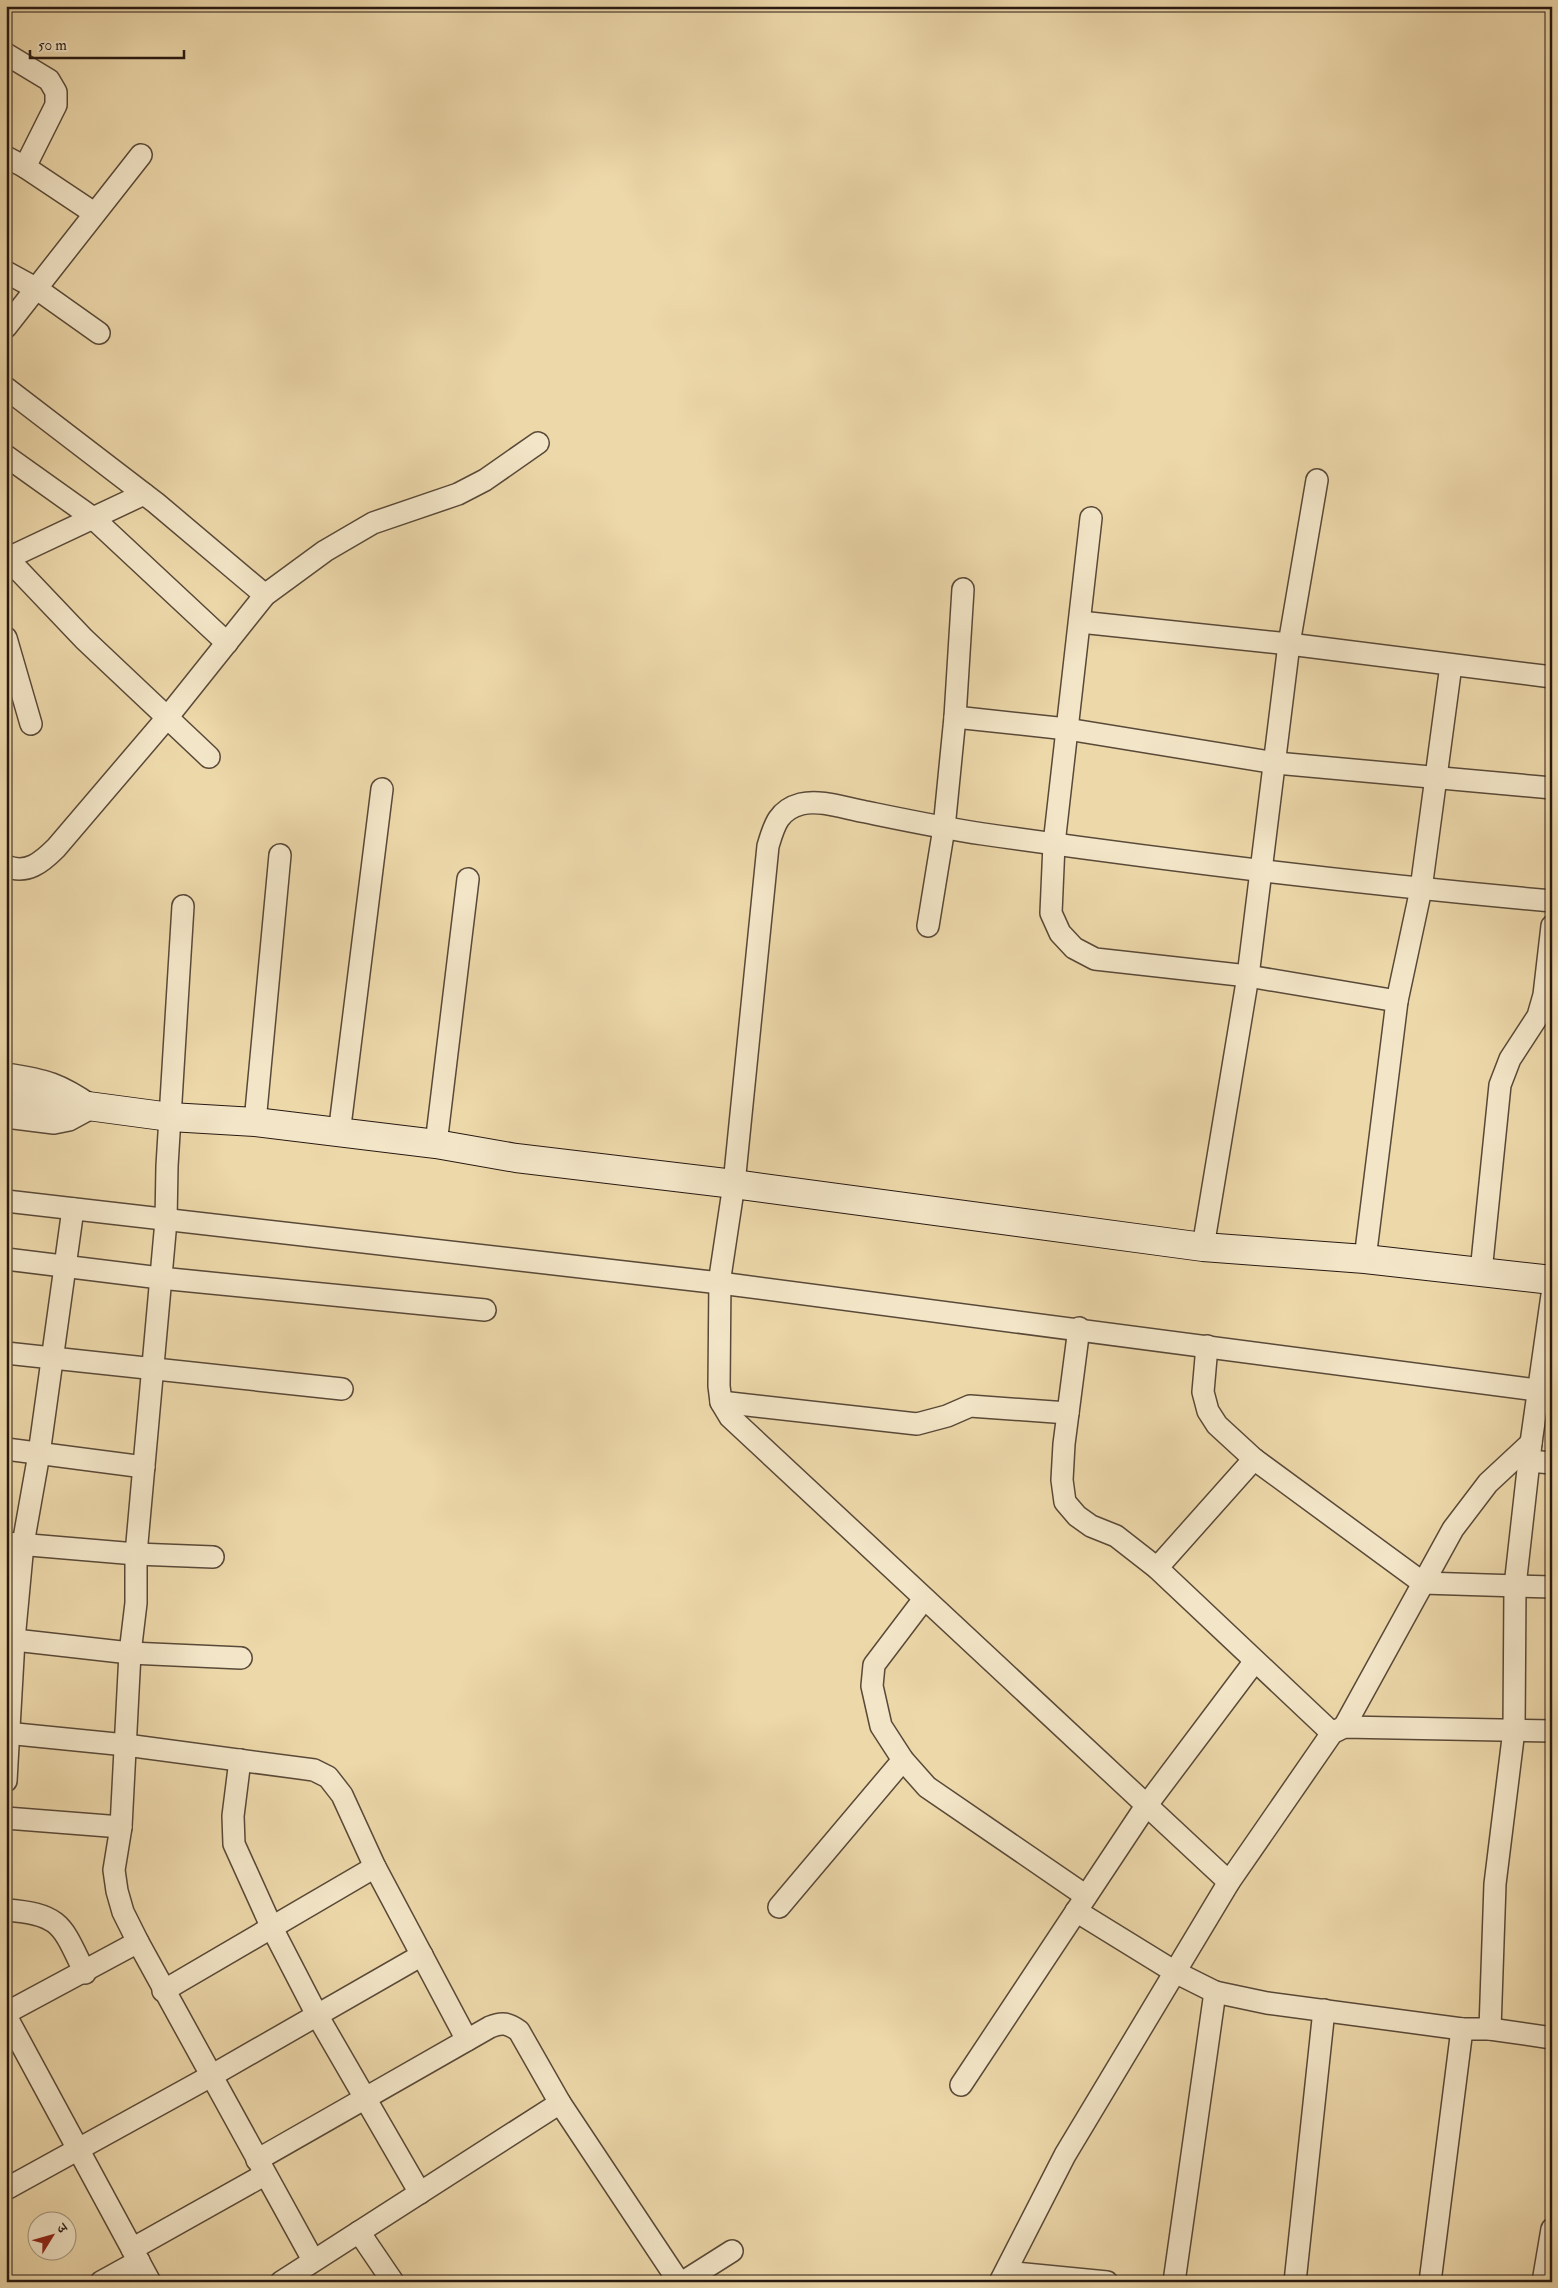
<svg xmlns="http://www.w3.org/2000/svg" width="1558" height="2288" viewBox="0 0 1558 2288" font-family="'IM FELL Double Pica','Noto Serif Devanagari',serif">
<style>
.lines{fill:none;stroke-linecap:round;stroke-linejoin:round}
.street-casing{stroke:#594938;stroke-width:24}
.secondary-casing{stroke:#281912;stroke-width:30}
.street{stroke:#f3e6c8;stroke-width:21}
.secondary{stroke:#f3e6c8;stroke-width:28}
</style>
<rect width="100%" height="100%" fill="#edd8aa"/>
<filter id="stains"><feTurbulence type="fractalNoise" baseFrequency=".004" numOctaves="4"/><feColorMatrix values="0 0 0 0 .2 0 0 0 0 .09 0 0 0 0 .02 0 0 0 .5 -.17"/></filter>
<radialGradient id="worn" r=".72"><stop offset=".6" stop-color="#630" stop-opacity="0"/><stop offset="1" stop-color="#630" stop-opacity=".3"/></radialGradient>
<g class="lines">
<defs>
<g id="street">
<polyline points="6,54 49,80 56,92 56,105 25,167"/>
<polyline points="6,157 25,167 94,213"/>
<polyline points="6,272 37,289 99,333"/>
<polyline points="6,327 141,155"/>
<polyline points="6,388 156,503 265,595"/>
<polyline points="6,456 93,518 227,643"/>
<polyline points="1091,518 1054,844 1051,913 1060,933 1074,948 1095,959 1248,976 1397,1001"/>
<polyline points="7,558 84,639 209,757"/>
<polyline points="6,559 144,494"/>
<polyline points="1080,622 1289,644 1552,677"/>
<polyline points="6,638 31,724"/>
<polyline points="955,717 1067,729 1276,763 1552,788"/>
<path d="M6,866c21,9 36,-4 50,-18l110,-129 99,-124 60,-44 48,-28 85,-29 27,-14 53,-37"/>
<polyline points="183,906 167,1166 166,1221 136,1554 136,1603 130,1653 121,1827 114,1870 117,1891 123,1912 138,1942 313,2260"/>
<polyline points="928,926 944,828 955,717 963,589"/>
<path d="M6,1074c40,6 54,10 87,33l-24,13 -15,3 -48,-6"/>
<polyline points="255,1122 280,855"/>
<polyline points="339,1134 382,789"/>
<polyline points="436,1144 468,879"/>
<polyline points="6,1201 720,1283 1552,1392"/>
<polyline points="1203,1247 1248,976 1289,644 1317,480"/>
<polyline points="6,1259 160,1278 485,1310"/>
<polyline points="1365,1259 1397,1001 1421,889 1451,665"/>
<polyline points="1481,1272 1500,1085 1510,1059 1538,1016 1544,995 1552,926"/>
<polyline points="1079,1328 1064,1444 1062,1480 1065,1502 1077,1516 1091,1526 1116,1536 1157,1568 1332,1733"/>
<polyline points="1207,1346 1203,1392 1208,1411 1217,1425 1254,1459 1423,1583 1552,1587"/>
<polyline points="6,1353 342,1389"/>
<polyline points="721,1402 917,1424 947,1416 970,1406 1068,1413"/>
<polyline points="6,1449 144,1467"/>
<polyline points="1529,1461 1552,1463"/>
<polyline points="6,1543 136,1554 213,1557"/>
<polyline points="1157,1568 1254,1459"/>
<polyline points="924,1599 874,1665 872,1686 881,1726 903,1760 927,1787 1086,1896"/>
<polyline points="6,1639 130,1653 241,1658"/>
<polyline points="1344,1727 1453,1529 1488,1483 1531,1443"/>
<polyline points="6,1733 126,1745 314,1770 328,1777 342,1795 375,1867 467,2040"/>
<polyline points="240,1760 233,1816 234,1844 272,1928 317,2015 420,2193"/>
<polyline points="6,1781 14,1640 23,1544 39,1454 73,1209"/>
<polyline points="6,1818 121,1827"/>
<path d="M1229,1882l-499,-465 -9,-15 -2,-16 1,-109 14,-93 34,-338c6,-20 10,-36 33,-42 20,-5 46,5 65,8 39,8 77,16 117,22 188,27 379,50 569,67"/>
<polyline points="779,1907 903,1760"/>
<path d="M6,1910c56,4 56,16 79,63"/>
<polyline points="1076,1911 1175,1972 1215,1992 1267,2003 1462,2029 1490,2029 1552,2038"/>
<polyline points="163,1991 375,1867"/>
<polyline points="6,2013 138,1942"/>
<polyline points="6,2016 150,2282"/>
<polyline points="1490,2029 1495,1884 1514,1730 1515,1586 1531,1443 1552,1295"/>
<polyline points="961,2085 1146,1806 1255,1661"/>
<path d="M257,2160l233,-133c12,-5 18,-4 29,4l41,72 119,179"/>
<polyline points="6,2189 211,2076 422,1955"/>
<polyline points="359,2232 393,2282"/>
<polyline points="132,2249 264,2175"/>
<polyline points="1006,2272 1107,2282"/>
<polyline points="101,2282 139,2261"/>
<polyline points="281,2282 560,2103"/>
<polyline points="683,2282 732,2251"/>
<polyline points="1000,2282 1065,2155 1229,1882 1332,1733 1344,1727 1552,1731"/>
<polyline points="1174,2282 1215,1992"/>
<polyline points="1295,2282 1324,2010"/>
<polyline points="1430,2282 1462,2029"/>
<polyline points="1543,2282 1552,2229"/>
</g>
<polyline id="secondary" points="6,1095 170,1117 255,1122 436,1144 516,1158 734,1184 1203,1247 1365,1259 1552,1280"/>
</defs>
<!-- street casing -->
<use href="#street" class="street-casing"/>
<!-- secondary casing -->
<use href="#secondary" class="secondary-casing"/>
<!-- street -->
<use href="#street" class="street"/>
<!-- secondary -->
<use href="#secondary" class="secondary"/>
</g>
<!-- margin -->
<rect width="1558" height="2288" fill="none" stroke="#edd8aa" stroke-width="25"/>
<rect x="8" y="8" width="1543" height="2273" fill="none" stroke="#281912" stroke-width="2.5"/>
<rect x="12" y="12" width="1533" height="2263" fill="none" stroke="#281912"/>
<!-- north arrow -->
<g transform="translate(52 2236) rotate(53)"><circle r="24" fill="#f3e6c8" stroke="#a2947f"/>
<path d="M0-4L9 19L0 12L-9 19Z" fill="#8f2418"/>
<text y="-8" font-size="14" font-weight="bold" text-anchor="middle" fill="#281912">उ</text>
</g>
<!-- scale -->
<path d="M30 50v8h154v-8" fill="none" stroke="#281912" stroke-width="2.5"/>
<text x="38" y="50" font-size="15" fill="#281912" stroke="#f3e6c8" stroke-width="4" paint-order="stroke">50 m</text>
<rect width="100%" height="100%" filter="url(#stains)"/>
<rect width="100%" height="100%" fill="url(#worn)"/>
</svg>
